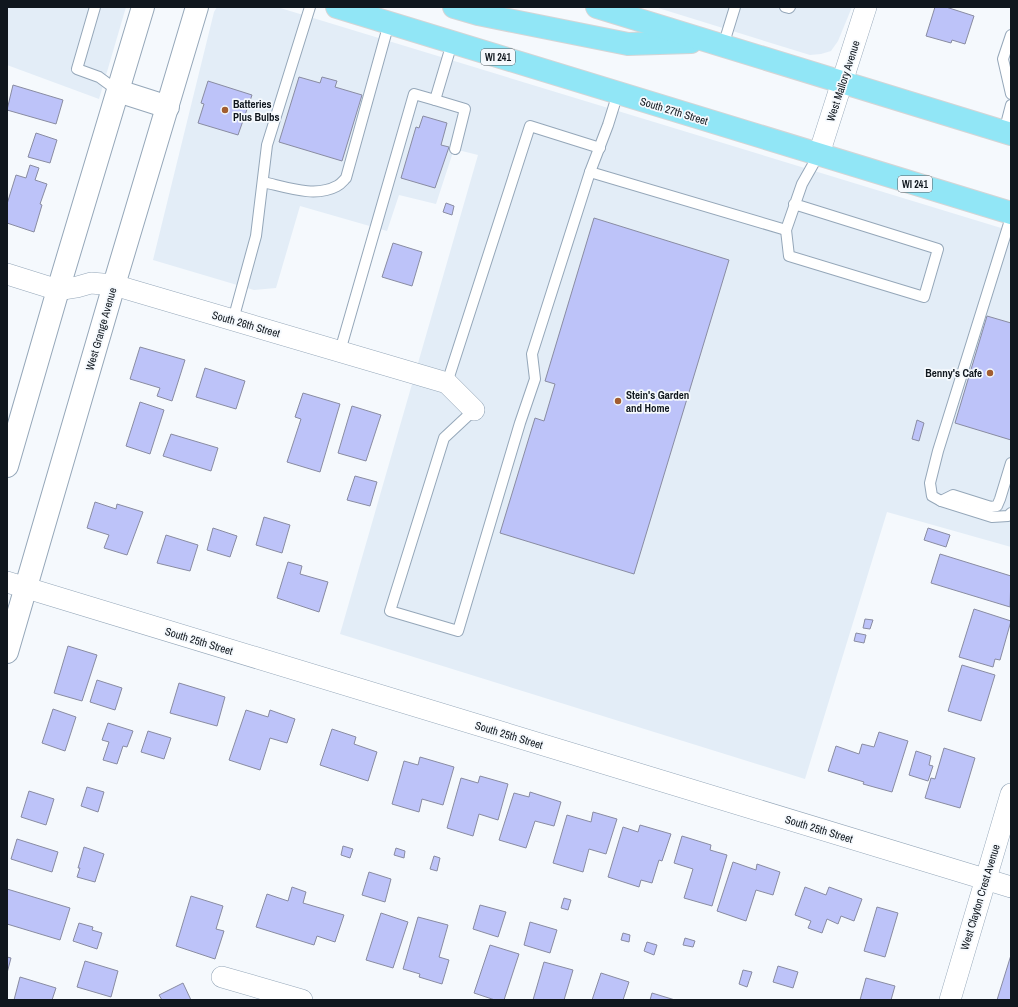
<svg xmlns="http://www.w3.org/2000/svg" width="1018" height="1007" viewBox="0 0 1018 1007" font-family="'Archivo Narrow',sans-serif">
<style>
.built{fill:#e3edf7}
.building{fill:#bdc3f9;stroke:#898ca2}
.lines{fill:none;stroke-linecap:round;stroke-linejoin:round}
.service-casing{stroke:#95a7b9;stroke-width:12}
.minor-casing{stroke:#95a7b9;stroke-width:22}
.tertiary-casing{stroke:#95a7b9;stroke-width:24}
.primary-casing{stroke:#d4d5d6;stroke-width:24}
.service{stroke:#fff;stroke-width:10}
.minor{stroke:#fff;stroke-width:21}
.tertiary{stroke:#fff;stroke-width:22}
.primary{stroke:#91e6f6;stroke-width:22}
.poi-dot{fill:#a25d30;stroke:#f5f9fd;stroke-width:1.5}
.labels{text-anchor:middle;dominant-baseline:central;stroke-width:3.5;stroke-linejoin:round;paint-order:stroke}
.shield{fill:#f5f9fd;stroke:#555b61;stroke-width:1}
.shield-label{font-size:10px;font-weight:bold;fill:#10171e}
.street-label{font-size:11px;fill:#10171e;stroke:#f5f9fd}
.poi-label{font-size:11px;font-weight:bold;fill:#10171e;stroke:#f5f9fd;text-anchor:start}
</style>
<rect width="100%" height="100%" fill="#f5f9fd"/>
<!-- built -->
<g class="built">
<polygon points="7,7 126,7 99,99 7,65"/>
<polygon points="217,7 277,7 1011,231 1011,547 887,512 805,779 340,634 478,155 454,149 436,204 399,195 387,231 300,206 276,288 254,290 153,260 214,12"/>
<polygon points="655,7 852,7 838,41 831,51 821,54 810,55"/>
</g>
<!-- building -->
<g class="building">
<polygon points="935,7 946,7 974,16 965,44 952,40 951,43 926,36"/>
<polygon points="299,77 320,83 322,77 337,81 335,87 362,95 342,161 279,142"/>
<polygon points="208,81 252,95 238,135 198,123 204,104 201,103"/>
<polygon points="13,85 63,100 56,124 7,110"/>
<polygon points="423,116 447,123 441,145 449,147 435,188 401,178 416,127 419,128"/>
<polygon points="36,133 57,140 50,163 28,157"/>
<polygon points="30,165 39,168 35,180 47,184 40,204 42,205 34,232 7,223 7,204 16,175 26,178"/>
<polygon points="446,203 454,206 452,215 443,212"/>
<polygon points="594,218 729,260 634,574 500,533 535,418 544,421 555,384 545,381"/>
<polygon points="393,243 422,252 412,286 382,277"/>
<polygon points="987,316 1011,323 1011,440 955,423"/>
<polygon points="140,347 185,360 172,401 157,396 160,388 130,379"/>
<polygon points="205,368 245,381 236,409 196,397"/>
<polygon points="303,393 340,404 320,472 287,462 301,419 295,417"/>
<polygon points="140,402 164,410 150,454 126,446"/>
<polygon points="352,406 381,415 366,461 338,453"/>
<polygon points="917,420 924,423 919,441 912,439"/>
<polygon points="171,434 218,448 211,471 163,456"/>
<polygon points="355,476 377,482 370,506 347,500"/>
<polygon points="95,502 116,509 117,504 143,512 127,555 104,548 109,535 87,528"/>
<polygon points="264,517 290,525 282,553 256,545"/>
<polygon points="213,528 237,536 230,557 207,550"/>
<polygon points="928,528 950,535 946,547 924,540"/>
<polygon points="166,535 198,545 190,571 157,563"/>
<polygon points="940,554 1011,576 1010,607 931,583"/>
<polygon points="288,562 302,566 300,574 328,582 319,612 277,598"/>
<polygon points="974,609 1011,621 1000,660 995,659 993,667 959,657"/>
<polygon points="865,619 873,620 870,629 863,628"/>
<polygon points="856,633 866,635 864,643 854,641"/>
<polygon points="68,646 97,655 82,701 54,693"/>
<polygon points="962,665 995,675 981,721 948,711"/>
<polygon points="97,680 122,688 115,710 90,702"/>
<polygon points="179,683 225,697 217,726 170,713"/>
<polygon points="53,709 76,717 65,751 42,743"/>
<polygon points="246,710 268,717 270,710 295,719 287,743 270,738 260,770 229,760"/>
<polygon points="108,723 133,731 127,747 123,746 117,764 103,760 109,742 102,740"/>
<polygon points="332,729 356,737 354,744 377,752 368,781 320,765"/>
<polygon points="148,731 171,738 164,759 141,752"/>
<polygon points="879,732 908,741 892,792 863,784 864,782 828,771 836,746 859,754 862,744 874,747"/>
<polygon points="944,748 975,758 960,808 925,798 931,778 935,779"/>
<polygon points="916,751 931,756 929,765 933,766 928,781 909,775"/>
<polygon points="420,757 454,767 443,805 422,799 419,812 392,804 404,761 418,765"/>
<polygon points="480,776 508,784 498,820 479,814 473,836 447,828 461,778 478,783"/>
<polygon points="87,787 104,792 98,812 81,806"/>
<polygon points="29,791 54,799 46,825 21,817"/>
<polygon points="530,792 561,802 554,826 535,821 526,848 499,840 514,793 529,797"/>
<polygon points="593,812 617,819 606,854 589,849 583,872 553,863 567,815 591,822"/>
<polygon points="640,825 671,834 662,861 659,860 652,883 641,880 639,887 608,877 623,827 638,832"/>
<polygon points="682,836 711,845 710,850 727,855 712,906 684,898 693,869 674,863"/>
<polygon points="17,839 58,852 52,872 11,859"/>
<polygon points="343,846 353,849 350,858 341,855"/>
<polygon points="84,847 104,854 95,882 77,877 80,868 78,868"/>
<polygon points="396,848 405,851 404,858 394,855"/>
<polygon points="434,856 440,858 437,871 430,869"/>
<polygon points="733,862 756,870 757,864 780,872 773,895 756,890 746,921 717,911"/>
<polygon points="369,872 391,879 385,902 362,895"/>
<polygon points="292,887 306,892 303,903 344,915 335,942 317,936 314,945 256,927 267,894 288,901"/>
<polygon points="805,887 826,895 829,887 862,899 854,921 841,916 838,924 827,919 822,933 808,928 811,921 795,915"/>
<polygon points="7,889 70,908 60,940 7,924"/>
<polygon points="191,896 223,906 216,929 224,931 215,959 176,946"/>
<polygon points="564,898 571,900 568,910 561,908"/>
<polygon points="480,905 506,912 498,937 473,929"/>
<polygon points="877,907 898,913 885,957 864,951"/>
<polygon points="381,913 408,922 393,968 366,960"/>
<polygon points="418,917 448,925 439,957 449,960 442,984 419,977 420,974 403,969"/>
<polygon points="530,922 557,930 550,953 524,945"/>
<polygon points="79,923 93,927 92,930 102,933 97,949 73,941"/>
<polygon points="623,933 630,935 629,942 621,940"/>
<polygon points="685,938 695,941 693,947 683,945"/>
<polygon points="647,942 657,945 654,955 644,951"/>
<polygon points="490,945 519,954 504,1000 495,1000 474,993"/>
<polygon points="1011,955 1011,1000 997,1000"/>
<polygon points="7,957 11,958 7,973"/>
<polygon points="85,961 118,971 111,997 77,987"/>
<polygon points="544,962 573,970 564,1000 533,1000"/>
<polygon points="778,966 798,972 793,988 773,982"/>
<polygon points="743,970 752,972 747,987 739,984"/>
<polygon points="601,973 629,982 623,1000 592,1000"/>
<polygon points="20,977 56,988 52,1000 14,1000"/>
<polygon points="866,978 895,986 891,1000 860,1000"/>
<polygon points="183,983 191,1000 162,1000 159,995"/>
<polygon points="652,993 675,1000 650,1000"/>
</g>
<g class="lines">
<defs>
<g id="service">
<polyline points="95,7 77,69 99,77 118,91"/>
<polyline points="785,7 789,8 790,7"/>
<polyline points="1011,35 1003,59 1011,94"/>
<polyline points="723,46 735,7"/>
<polyline points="435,100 465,109 455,149"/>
<polyline points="1004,132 1011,105"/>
<polyline points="590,172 786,230"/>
<path d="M263,182c23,5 52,16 74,4 4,-2 6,-5 9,-8l43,-155"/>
<polyline points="794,204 938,249 924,297 789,256 786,230 802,184 819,154"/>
<polyline points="1011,217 938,451 930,483 932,496 941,501 992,517 1008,516 1011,513"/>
<polyline points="233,320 256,236 267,145 310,7"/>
<polyline points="340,351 414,94 435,100 452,43"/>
<polyline points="447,383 530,126 600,148"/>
<polyline points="474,410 444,438 390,611 458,631 520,423 535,379 532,354 590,172 608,125 618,93"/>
<polyline points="941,501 953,495 991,507 997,506 1000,499 1011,463"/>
</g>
<g id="minor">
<polyline points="819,154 866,7"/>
<polyline points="7,274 58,290 77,287 91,283 114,285 447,383 474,410"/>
<polyline points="7,582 1011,887"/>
<polyline points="222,977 302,1000"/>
<polyline points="950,1000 1011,794"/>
</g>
<g id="tertiary">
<polyline points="118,91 168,107"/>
<polyline points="7,466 58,290 143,7"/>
<polyline points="7,652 114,285 197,7"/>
</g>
<g id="primary">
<polyline points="337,7 1011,213"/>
<polyline points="454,7 478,14 628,44 691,42"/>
<polyline points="597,7 1011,134"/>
</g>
</defs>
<!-- service casing -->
<use href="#service" class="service-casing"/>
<!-- minor casing -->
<use href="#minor" class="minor-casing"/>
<!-- tertiary casing -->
<use href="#tertiary" class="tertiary-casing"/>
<!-- primary casing -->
<use href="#primary" class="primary-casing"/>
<!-- service -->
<use href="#service" class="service"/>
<!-- minor -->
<use href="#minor" class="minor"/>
<!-- tertiary -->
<use href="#tertiary" class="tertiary"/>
<!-- primary -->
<use href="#primary" class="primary"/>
</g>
<!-- markers -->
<g class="poi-dot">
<circle cx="225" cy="110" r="4"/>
<circle cx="990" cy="373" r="4"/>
<circle cx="618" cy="401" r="4"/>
</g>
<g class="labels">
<!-- shield labels -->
<g class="shield">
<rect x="481" y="49" width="34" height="16" rx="3"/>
<rect x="898" y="176" width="34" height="16" rx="3"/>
</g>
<g class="shield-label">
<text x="498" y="57">WI 241</text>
<text x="915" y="184">WI 241</text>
</g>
<!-- street labels -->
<g class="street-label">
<text transform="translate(843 81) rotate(-72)">West Mallory Avenue</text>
<text transform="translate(674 111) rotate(17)">South 27th Street</text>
<text transform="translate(246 324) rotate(16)">South 26th Street</text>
<text transform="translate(101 329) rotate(-74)">West Grange Avenue</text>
<text transform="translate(199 641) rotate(17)">South 25th Street</text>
<text transform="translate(509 735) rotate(17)">South 25th Street</text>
<text transform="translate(819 829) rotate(17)">South 25th Street</text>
<text transform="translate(980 897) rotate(-73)">West Clayton Crest Avenue</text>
</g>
<!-- poi labels -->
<g class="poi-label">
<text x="233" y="104">Batteries<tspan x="233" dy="13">Plus Bulbs</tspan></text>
<text x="982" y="373" text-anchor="end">Benny's Cafe</text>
<text x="626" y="395">Stein's Garden<tspan x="626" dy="13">and Home</tspan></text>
</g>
</g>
<!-- border -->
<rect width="1018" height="1007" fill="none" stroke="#10171e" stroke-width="16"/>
</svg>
